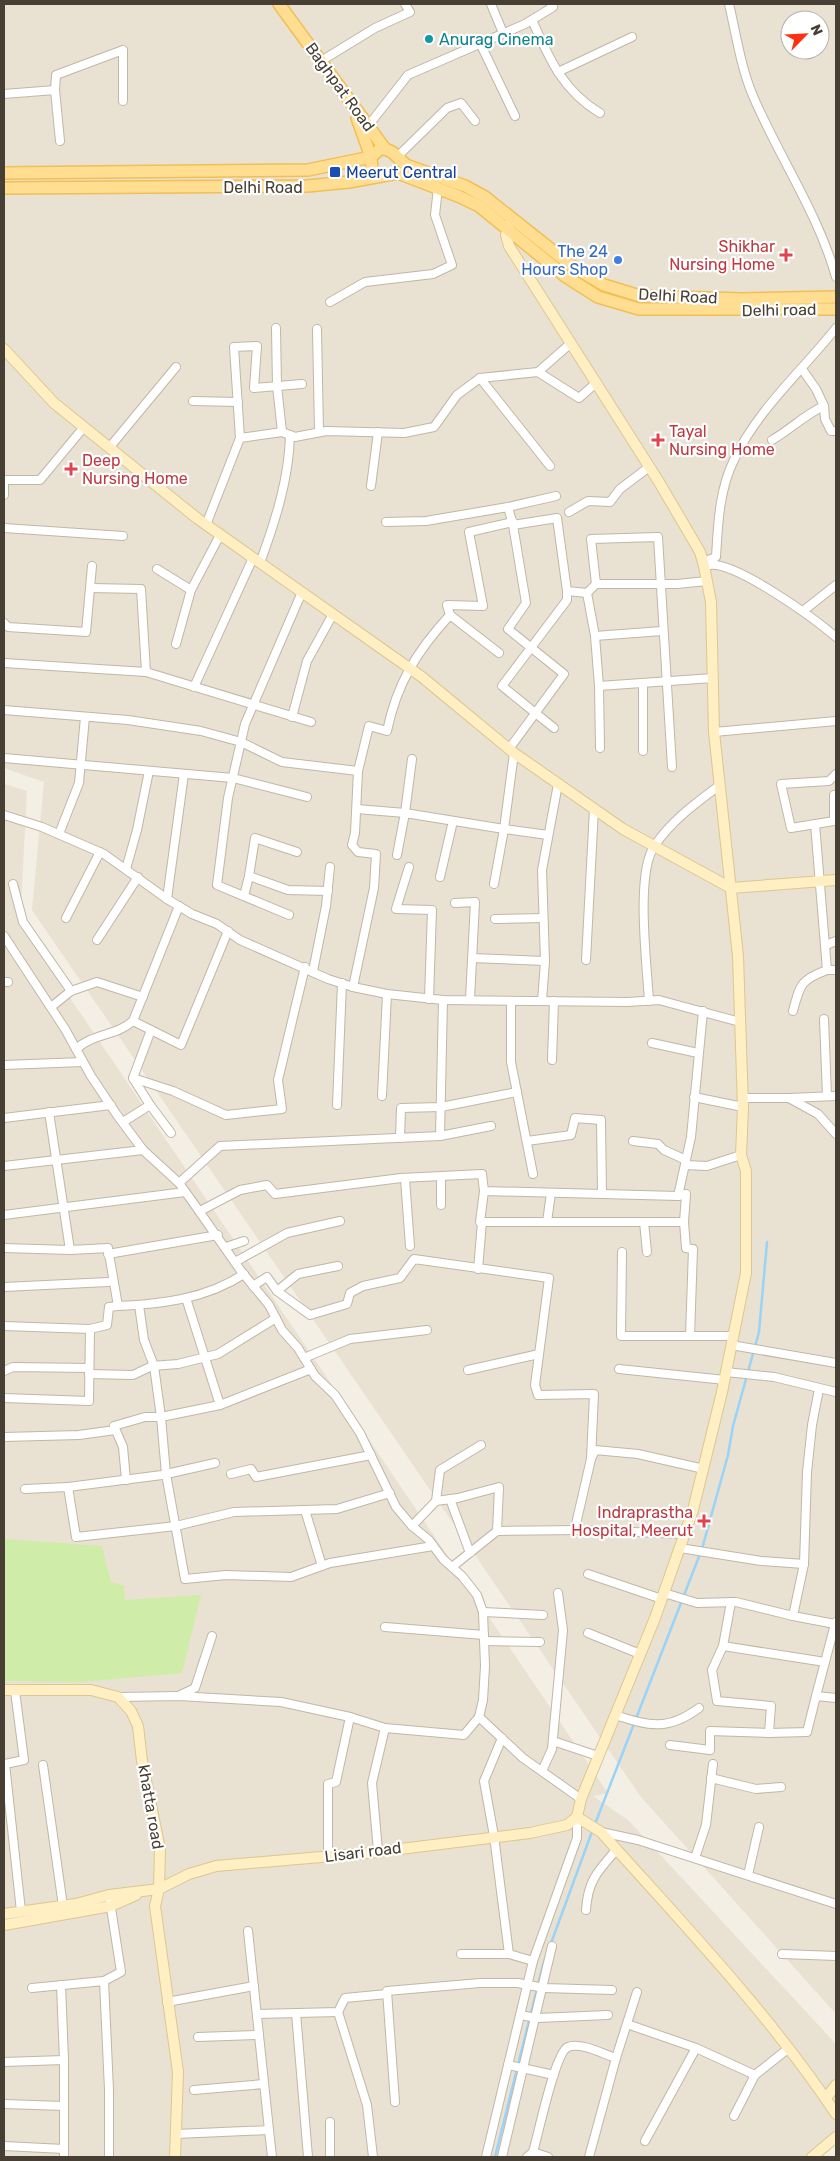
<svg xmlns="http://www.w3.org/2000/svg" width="840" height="2161" viewBox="0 0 840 2161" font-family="Rubik,sans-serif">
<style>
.residential{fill:#e9e1d2;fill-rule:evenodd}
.green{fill:#cfeda8}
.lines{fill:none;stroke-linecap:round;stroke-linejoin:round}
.stream{stroke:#99d3f8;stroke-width:2.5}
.street-casing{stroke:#c1b7a6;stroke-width:10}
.secondary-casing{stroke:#dcc790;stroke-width:12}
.primary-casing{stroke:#f1bf55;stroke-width:14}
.street{stroke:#fff;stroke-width:8}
.secondary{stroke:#ffefc3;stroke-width:10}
.primary{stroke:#ffde92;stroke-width:11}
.culture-dot{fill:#0f9aa8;stroke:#fff;stroke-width:2}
.transit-dot{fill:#1a4fb4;stroke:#fff;stroke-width:2}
.health-dot{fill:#e0444e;stroke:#fff;stroke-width:2}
.shop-dot{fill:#3f7fe0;stroke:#fff;stroke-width:2}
.labels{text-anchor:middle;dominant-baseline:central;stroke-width:4.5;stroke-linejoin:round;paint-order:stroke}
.culture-label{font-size:16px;fill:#0d838f;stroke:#fff;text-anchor:start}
.street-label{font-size:16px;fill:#473f33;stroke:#fff}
.transit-label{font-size:16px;fill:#164399;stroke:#fff;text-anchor:start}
.health-label{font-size:16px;fill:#be3a42;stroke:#fff;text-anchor:end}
.shop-label{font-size:16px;fill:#366cbe;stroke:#fff;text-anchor:end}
</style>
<rect width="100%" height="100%" fill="#f4efe4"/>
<!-- residential -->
<g class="residential">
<path d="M4,4h832v2010l-195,-217 -609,-887 12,-128 -40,-14zM790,20h30v30h-30z"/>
<polygon points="4,784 27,791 20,924 608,1793 593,1796 628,1820 836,2044 836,2142 819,2157 4,2157"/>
</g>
<!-- green -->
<polygon class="green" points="4,1539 102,1546 111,1582 124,1586 125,1600 201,1595 182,1673 80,1682 4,1681"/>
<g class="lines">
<!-- stream -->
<g class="stream">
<polyline points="702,1549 728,1455 733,1426 759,1332 767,1242"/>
<polyline points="595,1824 700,1554"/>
<polyline points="495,2157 543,1965 593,1829"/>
</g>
<defs>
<g id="street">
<polyline points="491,4 503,33"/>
<path d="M729,4c7,30 12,64 24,92 26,61 65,117 83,181"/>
<path d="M532,20c17,38 30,70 68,93"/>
<polyline points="480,43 515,116"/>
<polyline points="321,61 375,28 410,12 405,4"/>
<polyline points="558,72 632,37"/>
<polyline points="55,90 56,75 123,50 123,101"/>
<polyline points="4,94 55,90 60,141"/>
<polyline points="368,126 408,75 525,24 553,7 551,4"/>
<polyline points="397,157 447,108 461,103 475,121"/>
<polyline points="330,302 365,282 433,274 452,265 435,215 438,188"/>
<polyline points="276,328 277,386 282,432"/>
<polyline points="317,329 319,432"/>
<polyline points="538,372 579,398 596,383"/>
<polyline points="480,378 550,466"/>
<polyline points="193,401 238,402"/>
<polyline points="824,406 825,419 831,431 836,431"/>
<polyline points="240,438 234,347 257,346 254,388 302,384"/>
<path d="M772,440c18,-10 32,-25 52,-34l-8,-17 -14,-20"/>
<polyline points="109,448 176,367"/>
<polyline points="371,486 378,432"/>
<polyline points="4,495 4,480 40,480 84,427"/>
<polyline points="508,507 556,496"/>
<polyline points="569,512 588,501 610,502 620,489 649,467"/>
<polyline points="386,522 426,521 508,507 513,525"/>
<polyline points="206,525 240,438 282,432 295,437 326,431 404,433 434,427 457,395 480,378 538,372 571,343"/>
<polyline points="4,528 123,536"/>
<path d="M703,562l13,-5c2,-32 3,-67 18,-97 23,-50 68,-89 102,-132"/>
<path d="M260,563c15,-41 29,-84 30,-128"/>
<path d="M709,565c25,-5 106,54 127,72"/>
<polyline points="157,569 191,590"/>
<polyline points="596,584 591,539 658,537 672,767"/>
<polyline points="91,588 141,589 146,672"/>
<polyline points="587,593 595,636 599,686 713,678"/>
<polyline points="803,611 836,585"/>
<polyline points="450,615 447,605 483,606 469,532 513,522"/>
<polyline points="4,623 8,627 86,632 92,566"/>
<polyline points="595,636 662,631"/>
<polyline points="176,644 191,590 220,535"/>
<polyline points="4,663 146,672 311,722"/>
<polyline points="599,686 600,748"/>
<polyline points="194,687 253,558"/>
<polyline points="4,710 128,720 201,731 241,742 282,762 358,771 355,833 352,845 358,852 376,854 374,888 353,987"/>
<polyline points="292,717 307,661 333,614"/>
<polyline points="554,728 502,686 567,600 567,591"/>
<polyline points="714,732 836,721"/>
<polyline points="509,749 564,674 508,629 526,603 513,525 557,518 567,591 587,593 596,584 677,584 707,581"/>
<polyline points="643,751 643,684"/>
<polyline points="4,758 233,778 307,797"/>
<path d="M358,771l11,-45 18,5c10,-48 30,-80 63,-116l49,38"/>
<polyline points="836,774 829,781 781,784 791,828 834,821 834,795 836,795"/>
<polyline points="357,809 405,813 412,759"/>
<polyline points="4,815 42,827 104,854 167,899 192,914 217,924 240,940 328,979 353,987 387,994 443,1000 627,1002 659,1000 740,1022"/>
<polyline points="815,824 827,970 836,970"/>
<polyline points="59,834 79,783 85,717"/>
<polyline points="397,855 405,813 504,829 514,753"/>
<polyline points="409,867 396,909 432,910 429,999"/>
<polyline points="126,869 137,830 149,771"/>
<polyline points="249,876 255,838 297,852"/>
<polyline points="440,877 453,821"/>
<polyline points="13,884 23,922 71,991"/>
<polyline points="494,884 504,829 548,835"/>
<polyline points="244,896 249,876 288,890 328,891"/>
<polyline points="167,899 184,774"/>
<polyline points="455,903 475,902 470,999"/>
<polyline points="179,906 133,1021 181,1045 228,931"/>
<polyline points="289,915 217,885 228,798 245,724 302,592"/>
<polyline points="66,918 100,852"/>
<polyline points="495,919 543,918"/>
<polyline points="4,936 65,1029 91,1076 117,1115 143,1150 179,1183 192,1201 241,1271 269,1305 282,1330 298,1348 315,1376 335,1395 360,1433 396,1507 412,1526 429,1540 443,1559 462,1576 477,1595 483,1612 485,1666 483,1700 479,1717 523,1758 581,1799"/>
<polyline points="97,940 138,877"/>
<polyline points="826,945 836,941"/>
<polyline points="472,958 545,961"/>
<polyline points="586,960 594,809"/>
<polyline points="313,971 326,906 330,867"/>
<polyline points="4,982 8,982"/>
<polyline points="542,1001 545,961 542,870 558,784"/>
<path d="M649,1001c-2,-36 -14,-129 6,-156 17,-25 41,-42 65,-60"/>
<polyline points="511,1002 511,1062 533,1174"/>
<polyline points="51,1007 71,991 97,982 143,997"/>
<path d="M793,1011c7,-26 7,-31 34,-41"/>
<polyline points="824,1019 827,1096"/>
<polyline points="652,1043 698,1053"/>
<path d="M76,1049c18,-16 40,-13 57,-28"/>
<polyline points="552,1060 554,1001"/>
<polyline points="4,1065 83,1062"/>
<polyline points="133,1078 173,1091 226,1115 282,1109 278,1080 305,967"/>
<polyline points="382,1096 387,994"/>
<polyline points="694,1097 743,1107"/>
<polyline points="743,1098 789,1098 818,1114 836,1134"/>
<polyline points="789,1098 836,1096"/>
<polyline points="150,1105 171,1133"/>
<polyline points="337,1105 342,983"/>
<polyline points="49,1112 70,1250"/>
<polyline points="4,1118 111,1105"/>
<polyline points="123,1122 150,1105 133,1078 151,1030"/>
<polyline points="440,1136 443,1000"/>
<polyline points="400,1138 401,1108 441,1107 517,1092"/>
<polyline points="527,1141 571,1135 575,1118 601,1120 602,1194"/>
<polyline points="633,1141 658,1144 664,1150 686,1160"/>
<polyline points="685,1165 707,1166 741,1155"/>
<polyline points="4,1166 143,1150"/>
<polyline points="405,1179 410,1246"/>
<polyline points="179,1183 220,1146 440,1136 491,1126"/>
<polyline points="484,1191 480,1222 684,1222 686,1194 678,1196"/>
<polyline points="441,1205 441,1177"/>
<polyline points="200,1211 240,1190 267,1185 275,1194 401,1178 482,1174 484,1191 678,1196 691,1137 703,1011"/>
<polyline points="4,1215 185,1192"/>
<polyline points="547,1222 551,1193"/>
<polyline points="644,1222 647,1252"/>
<polyline points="684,1222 686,1248 693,1249 690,1336"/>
<polyline points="226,1247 244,1241"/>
<path d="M4,1248l66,2 38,-2 10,58c44,-2 88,-7 126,-32"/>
<polyline points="622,1252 621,1336 733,1336"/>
<polyline points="108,1254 218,1235"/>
<polyline points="235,1262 287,1233 340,1221"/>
<polyline points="338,1266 298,1274 277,1291 310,1315 347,1304 350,1293 363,1286 400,1278 414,1259 549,1278 535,1385 538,1395 594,1394 591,1459 576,1524 581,1530 685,1534"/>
<polyline points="478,1269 482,1222"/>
<polyline points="253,1286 267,1277 277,1291"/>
<polyline points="4,1287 108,1282"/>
<polyline points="186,1298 220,1405"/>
<polyline points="4,1326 90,1329 107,1325 109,1307 118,1306"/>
<polyline points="731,1345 836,1363"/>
<polyline points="304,1358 350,1339 427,1330"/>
<polyline points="311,1369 220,1405 161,1417 166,1474 185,1579 226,1575 291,1577 330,1563 433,1546"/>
<polyline points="619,1369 725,1380"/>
<polyline points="468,1370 539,1354"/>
<polyline points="4,1371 13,1367 89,1368"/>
<polyline points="726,1372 774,1377 836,1392"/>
<polyline points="89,1374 133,1375 152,1366 178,1364 218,1354 276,1318"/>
<polyline points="4,1398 89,1401 90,1329"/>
<polyline points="4,1437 79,1435 115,1430"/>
<polyline points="592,1457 595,1450 638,1454 704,1469"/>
<polyline points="215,1463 162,1475 68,1487 76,1537 176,1526 234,1512 337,1509 390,1493"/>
<polyline points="231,1474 251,1469 256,1477 371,1455"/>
<polyline points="126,1480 123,1447 114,1426 145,1417 161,1417 154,1366 144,1340 139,1305"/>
<polyline points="25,1489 68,1487"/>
<polyline points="450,1499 470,1553"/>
<polyline points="436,1501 440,1470 481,1445"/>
<polyline points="305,1510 322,1566"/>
<polyline points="412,1526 436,1501 458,1498 499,1487 497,1531"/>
<polyline points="680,1548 761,1561 804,1564 807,1472 812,1425 819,1389"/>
<polyline points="804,1564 793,1616 835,1624 836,1622"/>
<polyline points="452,1567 497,1531 581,1530"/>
<polyline points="588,1574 662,1599"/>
<polyline points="664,1593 697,1603 736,1602 793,1616"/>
<polyline points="731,1602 723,1646 825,1662 835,1624"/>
<polyline points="483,1612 543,1615"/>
<polyline points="385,1627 484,1635"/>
<polyline points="588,1633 640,1654"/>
<polyline points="484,1641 540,1642"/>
<polyline points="723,1646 712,1670 717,1701 771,1706 769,1733 807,1732 816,1696"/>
<polyline points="825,1662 816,1696 836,1698"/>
<polyline points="15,1691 24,1760 5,1764 21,1911"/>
<polyline points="180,1695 195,1688 212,1636"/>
<polyline points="118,1697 179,1696 281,1702 350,1717"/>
<path d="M615,1715c35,11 53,16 84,-7"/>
<polyline points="385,1728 464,1735 479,1717"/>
<polyline points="502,1738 484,1781 494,1836 509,1954"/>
<polyline points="553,1741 598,1756"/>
<polyline points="670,1745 710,1750 710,1731 769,1733"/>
<polyline points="43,1765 63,1906"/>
<polyline points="542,1771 552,1749 563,1630 558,1593"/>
<polyline points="711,1778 756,1789 781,1787"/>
<polyline points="601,1832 638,1840 836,1904"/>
<polyline points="328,1856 328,1784 336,1782 350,1717 385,1728 372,1783 378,1851"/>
<polyline points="695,1858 706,1825 713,1764"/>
<polyline points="748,1875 759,1827"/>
<path d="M586,1910c2,-30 12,-39 31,-61"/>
<polyline points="461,1954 509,1954 533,1961"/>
<polyline points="782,1954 836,1956"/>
<polyline points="104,1981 121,1972 109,1895"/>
<polyline points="61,1985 64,2060"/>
<polyline points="32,1988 104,1981 109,2090 109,2157"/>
<polyline points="167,2002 254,1986"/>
<polyline points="338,2012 367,2105 373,2157"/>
<polyline points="296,2013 308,2157"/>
<polyline points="257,2014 338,2012 345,1998 387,1994"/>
<polyline points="520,2015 537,2018 608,2015"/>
<polyline points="627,2024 696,2048 755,2075"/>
<polyline points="198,2037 259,2035"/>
<polyline points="4,2062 64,2060 64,2157"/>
<polyline points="508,2065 554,2075"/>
<polyline points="194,2090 264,2084"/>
<polyline points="395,2102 387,1991 480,1983 518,1983 544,1988 612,1990"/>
<polyline points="4,2104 64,2106"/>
<polyline points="734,2116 755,2075 789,2048"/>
<polyline points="330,2122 330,2157"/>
<polyline points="269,2130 272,2157"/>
<polyline points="176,2134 269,2130 248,1931"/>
<polyline points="645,2141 696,2048"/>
<polyline points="4,2146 64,2149"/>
<path d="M533,2152c5,-16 22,-100 35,-105 13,-5 35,7 48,11"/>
<polyline points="486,2157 533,1961 577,1838 577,1817"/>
<polyline points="502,2157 552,1946"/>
<polyline points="527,2157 533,2152 548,2157"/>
<polyline points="589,2157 616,2058 637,1992"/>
</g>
<g id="secondary">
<polyline points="509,224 506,235 509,246 659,482 700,552 704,566 711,602 714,732 738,956 743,1107 741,1155 746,1171 746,1273 722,1392 693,1510 655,1618 581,1799 577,1817"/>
<polyline points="4,349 54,403 198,519 422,677 514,753 623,829 731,888 836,880"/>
<polyline points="4,1690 91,1690 118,1697 131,1711 138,1726 142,1761 160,1849 159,1889 155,1906 178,2072 175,2157"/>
<path d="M577,1817l24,15c81,91 167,180 235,282"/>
<polyline points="4,1914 76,1904 109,1895 159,1889 189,1874 216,1866 368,1853 530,1833 567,1825 577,1817"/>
<polyline points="4,1925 111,1906 136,1895"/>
<polyline points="826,2098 836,2085"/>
<polyline points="812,2157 836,2137"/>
</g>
<g id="primary">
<polyline points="279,4 385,149 392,152 406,165 465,186 485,197 572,266 604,285 640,296 742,299 836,297"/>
<polyline points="357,118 371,157 372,169 376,176"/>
<polyline points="4,173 308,170 371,157 380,149 385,149"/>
<polyline points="4,188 307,186 349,182 398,173 458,196 479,206 565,276 598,297 639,309 836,309"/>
</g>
</defs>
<!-- street casing -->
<use href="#street" class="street-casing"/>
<!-- secondary casing -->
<use href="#secondary" class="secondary-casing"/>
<!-- primary casing -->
<use href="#primary" class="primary-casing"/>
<!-- street -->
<use href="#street" class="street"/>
<!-- secondary -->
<use href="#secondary" class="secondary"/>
<!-- primary -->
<use href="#primary" class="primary"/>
</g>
<!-- markers -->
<circle class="culture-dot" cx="429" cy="39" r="5"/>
<rect class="transit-dot" x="329" y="166" width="12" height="12" rx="2.5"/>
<g class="health-dot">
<path d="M783.5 247.5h5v5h5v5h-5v5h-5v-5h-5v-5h5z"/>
<path d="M655.5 432.5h5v5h5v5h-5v5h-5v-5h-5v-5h5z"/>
<path d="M68.5 461.5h5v5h5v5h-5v5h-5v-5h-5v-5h5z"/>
<path d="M701.5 1513.5h5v5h5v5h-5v5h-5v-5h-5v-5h5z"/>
</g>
<circle class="shop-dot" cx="618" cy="260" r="5"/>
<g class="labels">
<!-- culture labels -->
<g class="culture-label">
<text x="439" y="39">Anurag Cinema</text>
</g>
<!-- street labels -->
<g class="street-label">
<text transform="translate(340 87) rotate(54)">Baghpat Road</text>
<text x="263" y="187">Delhi Road</text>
<text transform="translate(678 296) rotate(3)">Delhi Road</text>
<text transform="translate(779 310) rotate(-1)">Delhi road</text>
<text transform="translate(151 1807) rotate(80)">khatta road</text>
<text transform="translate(363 1852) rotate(-7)">Lisari road</text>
</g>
<!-- transit labels -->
<g class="transit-label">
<text x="346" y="172">Meerut Central</text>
</g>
<!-- health labels -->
<g class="health-label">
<text x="775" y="246">Shikhar<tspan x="775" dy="18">Nursing Home</tspan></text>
<text x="669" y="431" text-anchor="start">Tayal<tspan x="669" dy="18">Nursing Home</tspan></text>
<text x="82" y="460" text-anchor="start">Deep<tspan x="82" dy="18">Nursing Home</tspan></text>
<text x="693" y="1512">Indraprastha<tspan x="693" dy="18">Hospital, Meerut</tspan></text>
</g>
<!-- shop labels -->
<g class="shop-label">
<text x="608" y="251">The 24<tspan x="608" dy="18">Hours Shop</tspan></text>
</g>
</g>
<!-- border -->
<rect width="840" height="2161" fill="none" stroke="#473f33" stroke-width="10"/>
<!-- north arrow -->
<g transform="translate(805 35) rotate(66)"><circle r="24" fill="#ffffff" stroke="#b5b2ad"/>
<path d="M0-4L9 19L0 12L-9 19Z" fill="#ff3010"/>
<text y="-8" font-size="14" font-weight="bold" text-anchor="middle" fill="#473f33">N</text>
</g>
</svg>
